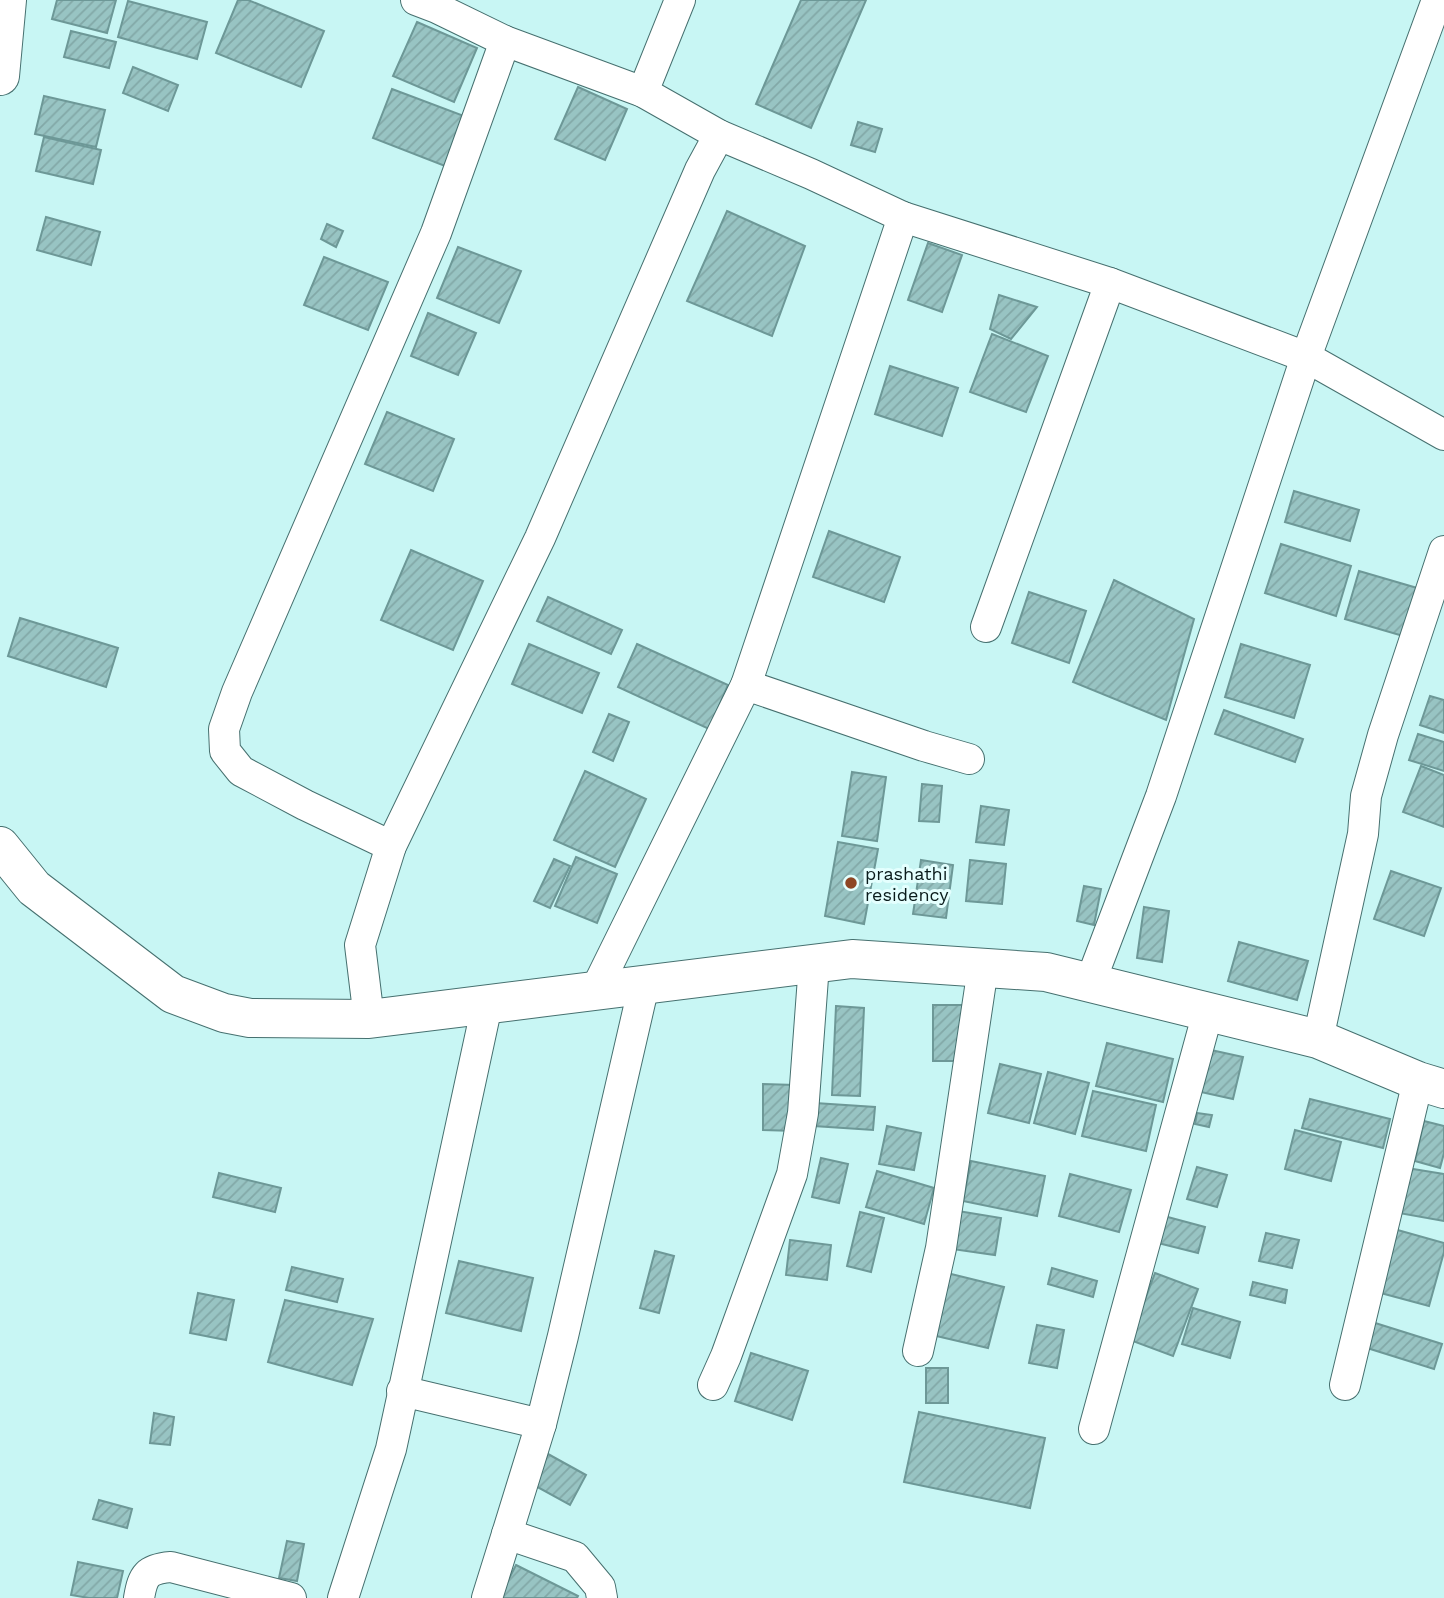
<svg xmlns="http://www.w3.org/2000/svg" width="1444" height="1598" viewBox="0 0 1444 1598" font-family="'Work Sans',sans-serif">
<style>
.building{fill:url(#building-hatch);stroke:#6d9897;stroke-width:2}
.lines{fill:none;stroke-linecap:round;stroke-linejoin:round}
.street-casing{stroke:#46706f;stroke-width:32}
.secondary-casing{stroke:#46706f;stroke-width:40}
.street{stroke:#fff;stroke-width:30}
.secondary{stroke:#fff;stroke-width:38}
.poi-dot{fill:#8e4624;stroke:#e4fffe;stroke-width:2.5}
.labels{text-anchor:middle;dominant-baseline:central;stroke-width:6;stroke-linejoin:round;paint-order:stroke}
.poi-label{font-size:18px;fill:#0a1b1b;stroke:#e4fffe;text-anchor:start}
</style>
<defs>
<pattern id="building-hatch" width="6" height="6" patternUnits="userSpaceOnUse" patternTransform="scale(1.75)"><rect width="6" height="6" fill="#98c4c3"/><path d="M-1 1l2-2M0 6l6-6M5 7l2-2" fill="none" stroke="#82a8a7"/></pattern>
</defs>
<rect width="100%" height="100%" fill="#c8f6f4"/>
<!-- building -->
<g class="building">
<polygon points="57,0 116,0 107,33 52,19"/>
<polygon points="238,0 248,0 324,31 301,87 216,53"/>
<polygon points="801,0 866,0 811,128 756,104"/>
<polygon points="128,1 207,22 197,59 118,37"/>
<polygon points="417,22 477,48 454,102 393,76"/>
<polygon points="71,31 116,42 109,68 64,57"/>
<polygon points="133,67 178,85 168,111 123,93"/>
<polygon points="578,87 627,109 605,160 555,139"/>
<polygon points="392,89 464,116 445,166 373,138"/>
<polygon points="44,96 105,110 96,147 35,134"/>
<polygon points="858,122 882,129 875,152 851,145"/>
<polygon points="44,137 101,150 93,184 36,171"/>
<polygon points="727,211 805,246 772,336 687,301"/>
<polygon points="46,217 100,232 91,265 37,250"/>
<polygon points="327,224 343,231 336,247 321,239"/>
<polygon points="928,243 962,255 942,312 908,300"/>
<polygon points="458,247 521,271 499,323 437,298"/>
<polygon points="324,257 388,282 368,330 304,305"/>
<polygon points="999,295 1037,307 1011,339 990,329"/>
<polygon points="428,313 476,333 458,375 411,356"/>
<polygon points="992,334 1048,356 1026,412 970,392"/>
<polygon points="890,366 958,388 942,436 875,414"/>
<polygon points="387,412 454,439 433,491 365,464"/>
<polygon points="1294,491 1359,510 1350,541 1285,522"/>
<polygon points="829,531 900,557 884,602 813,577"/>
<polygon points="1281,544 1351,566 1336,616 1265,593"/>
<polygon points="411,550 483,581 453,650 381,620"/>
<polygon points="1359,571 1424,590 1410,638 1345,619"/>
<polygon points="1114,580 1194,619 1166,720 1073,682"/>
<polygon points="1029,592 1086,611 1069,663 1012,643"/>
<polygon points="548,597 622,630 611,654 537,621"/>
<polygon points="20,618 118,648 106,687 8,656"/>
<polygon points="529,644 599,673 582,713 512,684"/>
<polygon points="637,644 728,685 709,729 618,687"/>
<polygon points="1241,644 1310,665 1294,718 1225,697"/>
<polygon points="1430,696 1444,700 1444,733 1420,725"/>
<polygon points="1224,710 1303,739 1295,762 1215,734"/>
<polygon points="609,714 629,722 613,761 593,752"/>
<polygon points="1418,734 1444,742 1444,771 1409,760"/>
<polygon points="1421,766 1444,775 1444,827 1403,812"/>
<polygon points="585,771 646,799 615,867 554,840"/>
<polygon points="852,772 886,777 877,841 842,836"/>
<polygon points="922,784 942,786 939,822 919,821"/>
<polygon points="981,806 1009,810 1004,845 976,842"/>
<polygon points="838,842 878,849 864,924 825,916"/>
<polygon points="576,857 617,874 597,923 555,906"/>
<polygon points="554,859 570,866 550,908 534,901"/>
<polygon points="921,860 953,865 946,918 913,914"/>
<polygon points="970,860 1006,864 1002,904 966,901"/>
<polygon points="1391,871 1441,888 1424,936 1374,919"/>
<polygon points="1084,886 1101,889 1094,925 1077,921"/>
<polygon points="1144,907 1169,911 1162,962 1137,958"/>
<polygon points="1239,942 1308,961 1297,1000 1228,981"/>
<rect x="933" y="1005" width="35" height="56"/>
<polygon points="836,1006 864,1008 860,1096 832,1095"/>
<polygon points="1107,1043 1173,1059 1163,1102 1096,1086"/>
<polygon points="1211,1050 1243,1057 1233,1099 1201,1092"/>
<polygon points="1000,1064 1041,1074 1029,1123 988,1113"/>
<polygon points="1048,1072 1089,1083 1075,1134 1034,1123"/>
<polygon points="763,1084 795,1085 795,1131 763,1130"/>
<polygon points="1093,1091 1156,1105 1146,1151 1082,1136"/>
<polygon points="1310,1099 1390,1119 1383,1148 1302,1128"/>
<polygon points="815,1103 875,1107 873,1130 814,1126"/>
<polygon points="1197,1113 1212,1115 1209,1127 1195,1124"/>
<polygon points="1424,1121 1444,1126 1444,1153 1440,1168 1415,1161"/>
<polygon points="887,1126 921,1133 914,1170 879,1164"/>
<polygon points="1295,1130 1341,1142 1331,1181 1285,1169"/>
<polygon points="821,1158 848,1164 839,1203 812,1197"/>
<polygon points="971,1161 1045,1176 1037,1216 963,1201"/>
<polygon points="1197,1167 1227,1175 1217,1207 1187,1199"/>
<polygon points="1407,1168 1444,1174 1444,1221 1399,1213"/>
<polygon points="877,1171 934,1188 924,1224 866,1207"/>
<polygon points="219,1173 281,1188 275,1212 213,1197"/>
<polygon points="1070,1174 1131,1190 1119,1232 1059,1216"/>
<polygon points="958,1211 1001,1218 995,1255 952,1249"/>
<polygon points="860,1212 884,1218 871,1272 847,1266"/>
<polygon points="1164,1216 1205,1227 1198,1253 1158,1243"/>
<polygon points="1394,1229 1444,1243 1444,1252 1429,1306 1377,1292"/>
<polygon points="1266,1233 1299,1240 1292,1268 1259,1261"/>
<polygon points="790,1240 831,1245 827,1280 786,1275"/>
<polygon points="655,1251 674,1256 659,1313 640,1308"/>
<polygon points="459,1261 533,1278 521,1331 446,1313"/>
<polygon points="292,1267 343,1279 337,1302 286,1290"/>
<polygon points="1052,1268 1097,1281 1093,1297 1048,1284"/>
<polygon points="947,1273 1004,1287 988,1348 932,1335"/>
<polygon points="1155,1273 1198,1289 1173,1356 1130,1340"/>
<polygon points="1253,1282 1287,1290 1285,1303 1250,1295"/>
<polygon points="198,1293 234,1300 226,1340 190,1333"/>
<polygon points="285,1300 373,1319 352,1385 268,1362"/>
<polygon points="1193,1308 1240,1322 1230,1358 1182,1344"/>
<polygon points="1372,1322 1442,1344 1434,1369 1364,1347"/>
<polygon points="1037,1325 1064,1330 1057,1368 1029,1363"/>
<polygon points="751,1353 808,1371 792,1420 735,1401"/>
<rect x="926" y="1368" width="22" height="35"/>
<polygon points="919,1412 1045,1438 1030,1508 904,1482"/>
<polygon points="154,1413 174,1417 170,1445 150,1443"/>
<polygon points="548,1454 586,1475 570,1505 532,1484"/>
<polygon points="99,1500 132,1509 127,1528 93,1519"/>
<polygon points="287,1541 304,1544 297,1581 279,1578"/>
<polygon points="78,1562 123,1571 117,1598 89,1598 71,1595"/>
<polygon points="516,1565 578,1596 577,1598 499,1598"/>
</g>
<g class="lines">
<defs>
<g id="street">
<polyline points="416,0 437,8 505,41 643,92 719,135 811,174 903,217 1110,283 1306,357 1444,435"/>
<polyline points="643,92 680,0"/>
<polyline points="903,217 746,685 924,746 969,759"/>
<polyline points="986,627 1110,283"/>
<polyline points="391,846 305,805 241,771 225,751 224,729 237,692 436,233 505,41"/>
<polyline points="1090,983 1161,796 1306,357 1437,0"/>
<polyline points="595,991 746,685"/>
<polyline points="369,1019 360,945 391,846 540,538 700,170 719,135"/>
<polyline points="1318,1039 1363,834 1366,796 1383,735 1444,551"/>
<polyline points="918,1351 941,1248 983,968"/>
<polyline points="713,1385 726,1356 792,1174 803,1113 814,964"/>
<polyline points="1345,1385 1418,1081"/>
<polyline points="402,1391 541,1424 563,1336 644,985"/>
<polyline points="541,1424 507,1534 575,1557 600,1587 602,1598"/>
<polyline points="1094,1429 1208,1012"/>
<path d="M139,1598c4,-23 8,-29 32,-31l120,31"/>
<polyline points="343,1598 391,1449 487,1005"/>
<polyline points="487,1598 507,1534"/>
</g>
<g id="secondary">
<polyline points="0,76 7,0"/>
<polyline points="0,846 34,888 173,994 224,1013 250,1018 369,1019 852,959 1046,972 1318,1039 1418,1081 1444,1089"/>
</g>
</defs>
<!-- street casing -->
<use href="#street" class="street-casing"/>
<!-- secondary casing -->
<use href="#secondary" class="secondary-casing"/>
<!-- street -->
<use href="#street" class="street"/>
<!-- secondary -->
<use href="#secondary" class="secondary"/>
</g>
<!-- markers -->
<circle class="poi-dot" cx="851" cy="883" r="7"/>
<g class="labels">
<!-- poi labels -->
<g class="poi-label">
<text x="865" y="873">prashathi<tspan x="865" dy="21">residency</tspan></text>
</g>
</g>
</svg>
